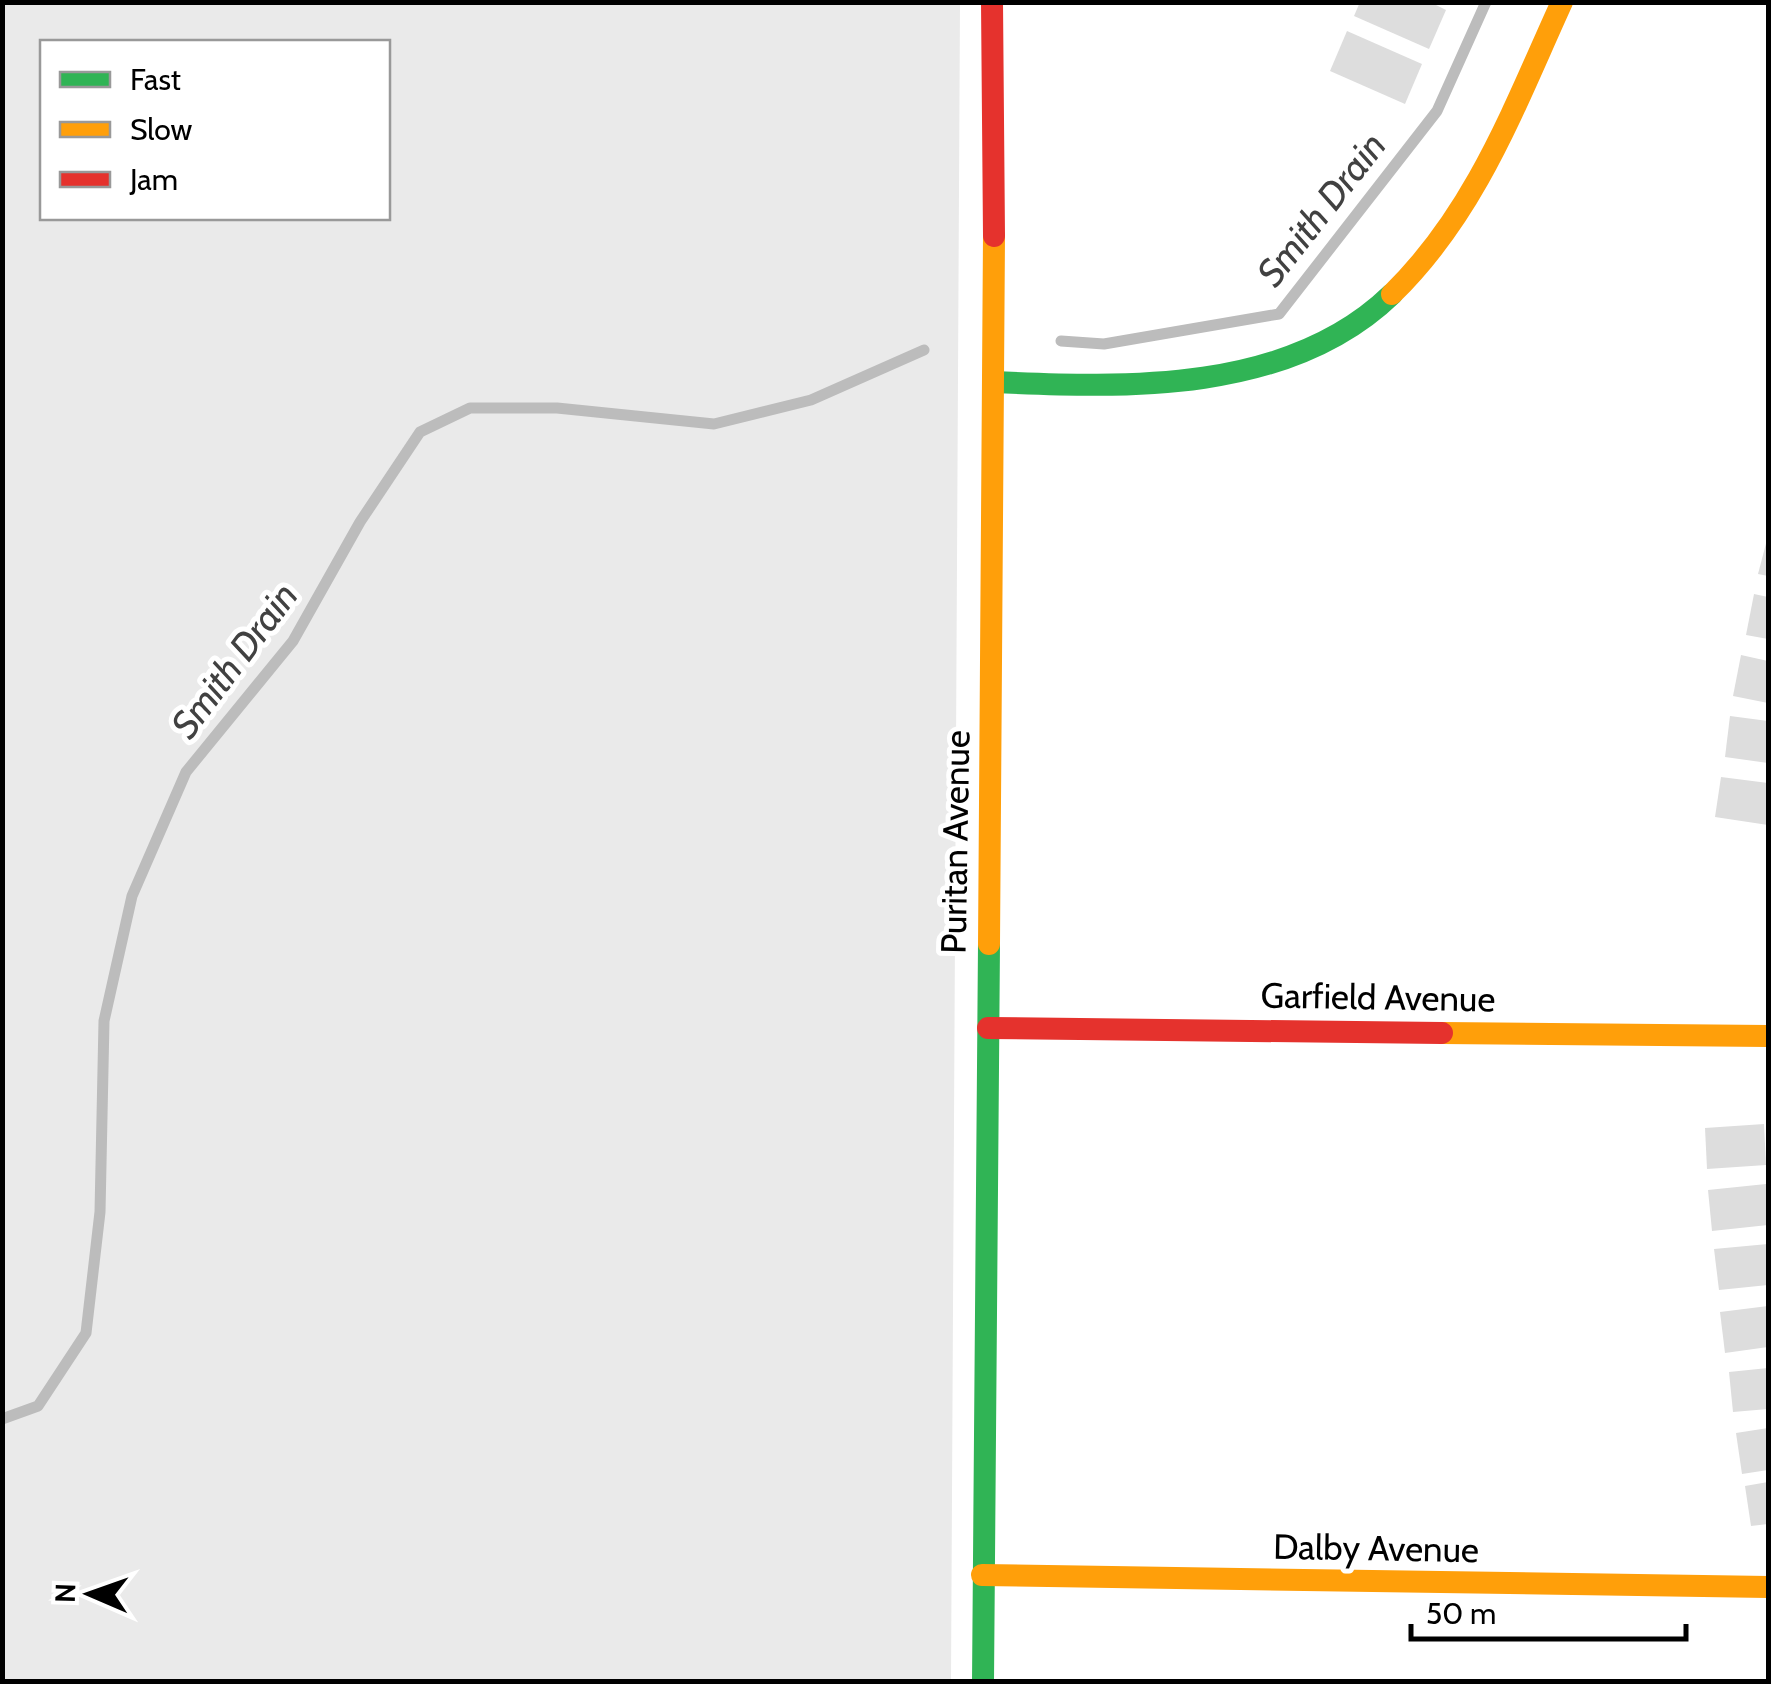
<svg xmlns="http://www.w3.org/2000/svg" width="1771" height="1684" viewBox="0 0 1771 1684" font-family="Cabin,sans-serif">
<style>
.green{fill:#eaeaea;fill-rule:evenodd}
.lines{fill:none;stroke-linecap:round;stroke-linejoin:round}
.stream{stroke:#bcbcbc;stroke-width:11}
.building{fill:#ddd}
.fast{stroke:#30b455;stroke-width:22}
.slow{stroke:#ff9f0a;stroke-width:22}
.jam{stroke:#e5322d;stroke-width:22}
.labels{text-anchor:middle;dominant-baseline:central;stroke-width:10;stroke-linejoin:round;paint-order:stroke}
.street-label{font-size:35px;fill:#000;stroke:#fff}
.water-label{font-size:38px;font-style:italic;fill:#414141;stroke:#fff}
</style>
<rect width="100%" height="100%" fill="#fff"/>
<!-- green -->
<path class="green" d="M3,2l957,1 -9,1678h-948zM388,42v176h-346v-176z"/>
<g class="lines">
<!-- stream -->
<g class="stream">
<polyline points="1061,341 1104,344 1279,314 1437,111 1486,2"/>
<polyline points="2,1419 38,1406 86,1333 100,1212 104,1021 132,896 186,772 293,641 360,522 420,432 470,408 557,408 714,424 811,400 924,350"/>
</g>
</g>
<!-- building -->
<g class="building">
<polygon points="1360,2 1430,2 1446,10 1429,49 1354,16"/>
<polygon points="1347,31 1422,64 1405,104 1330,71"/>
<polygon points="1768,536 1768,576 1758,574"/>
<polygon points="1754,594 1768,597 1768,639 1746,635"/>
<polygon points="1741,655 1768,661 1768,703 1733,696"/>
<polygon points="1730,716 1768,721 1768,763 1725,757"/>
<polygon points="1721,777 1768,783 1768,825 1715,817"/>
<polygon points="1764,1124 1766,1165 1707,1169 1705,1128"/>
<polygon points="1766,1184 1768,1225 1712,1231 1708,1190"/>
<polygon points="1768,1244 1768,1285 1719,1290 1714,1249"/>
<polygon points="1768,1306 1768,1347 1725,1353 1720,1312"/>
<polygon points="1768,1368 1768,1409 1733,1412 1729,1372"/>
<polygon points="1768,1428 1768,1470 1742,1474 1736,1433"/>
<polygon points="1768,1482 1768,1524 1751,1526 1745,1486"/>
</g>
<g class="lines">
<!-- fast -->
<g class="fast">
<path d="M993,382c133,6 296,12 399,-88"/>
<polyline points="983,1682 989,944"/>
</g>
<!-- slow -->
<g class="slow">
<path d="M1392,294c84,-82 122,-187 170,-292"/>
<polyline points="989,944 994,236"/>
<polyline points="1442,1033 1768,1036"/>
<polyline points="982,1575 1768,1587"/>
</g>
<!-- jam -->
<g class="jam">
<polyline points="992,2 994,236"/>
<polyline points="988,1028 1442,1033"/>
</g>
</g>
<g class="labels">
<!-- street labels -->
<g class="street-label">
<text transform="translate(955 842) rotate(-89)">Puritan Avenue</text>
<text transform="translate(1378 997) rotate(1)">Garfield Avenue</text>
<text transform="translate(1376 1548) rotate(1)">Dalby Avenue</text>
</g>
<!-- water labels -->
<g class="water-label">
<text transform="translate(1321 209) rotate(-52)">Smith Drain</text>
<text transform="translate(234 660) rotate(-53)">Smith Drain</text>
</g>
</g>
<!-- border -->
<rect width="1771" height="1684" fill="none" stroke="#000000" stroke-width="10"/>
<!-- legend -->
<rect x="40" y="40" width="350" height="180" fill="#ffffff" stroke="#999999" stroke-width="2.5"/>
<rect x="60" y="72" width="50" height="15" fill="#30b455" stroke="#999999" stroke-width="2.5"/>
<text x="130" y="90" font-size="30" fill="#000000">Fast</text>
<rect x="60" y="122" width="50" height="15" fill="#ff9f0a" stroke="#999999" stroke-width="2.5"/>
<text x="130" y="140" font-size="30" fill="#000000">Slow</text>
<rect x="60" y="172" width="50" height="15" fill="#e5322d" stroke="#999999" stroke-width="2.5"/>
<text x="130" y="190" font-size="30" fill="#000000">Jam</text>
<!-- north arrow -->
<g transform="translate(90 1594) rotate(272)" stroke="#ffffff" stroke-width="8" paint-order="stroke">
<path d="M0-8L18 38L0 25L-18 38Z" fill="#000000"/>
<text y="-15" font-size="28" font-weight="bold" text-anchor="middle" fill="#000000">N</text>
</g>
<!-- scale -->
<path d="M1411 1624v15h275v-15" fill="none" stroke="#000000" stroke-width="5"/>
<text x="1426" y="1624" font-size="30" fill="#000000" stroke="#ffffff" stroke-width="8" paint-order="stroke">50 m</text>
</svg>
